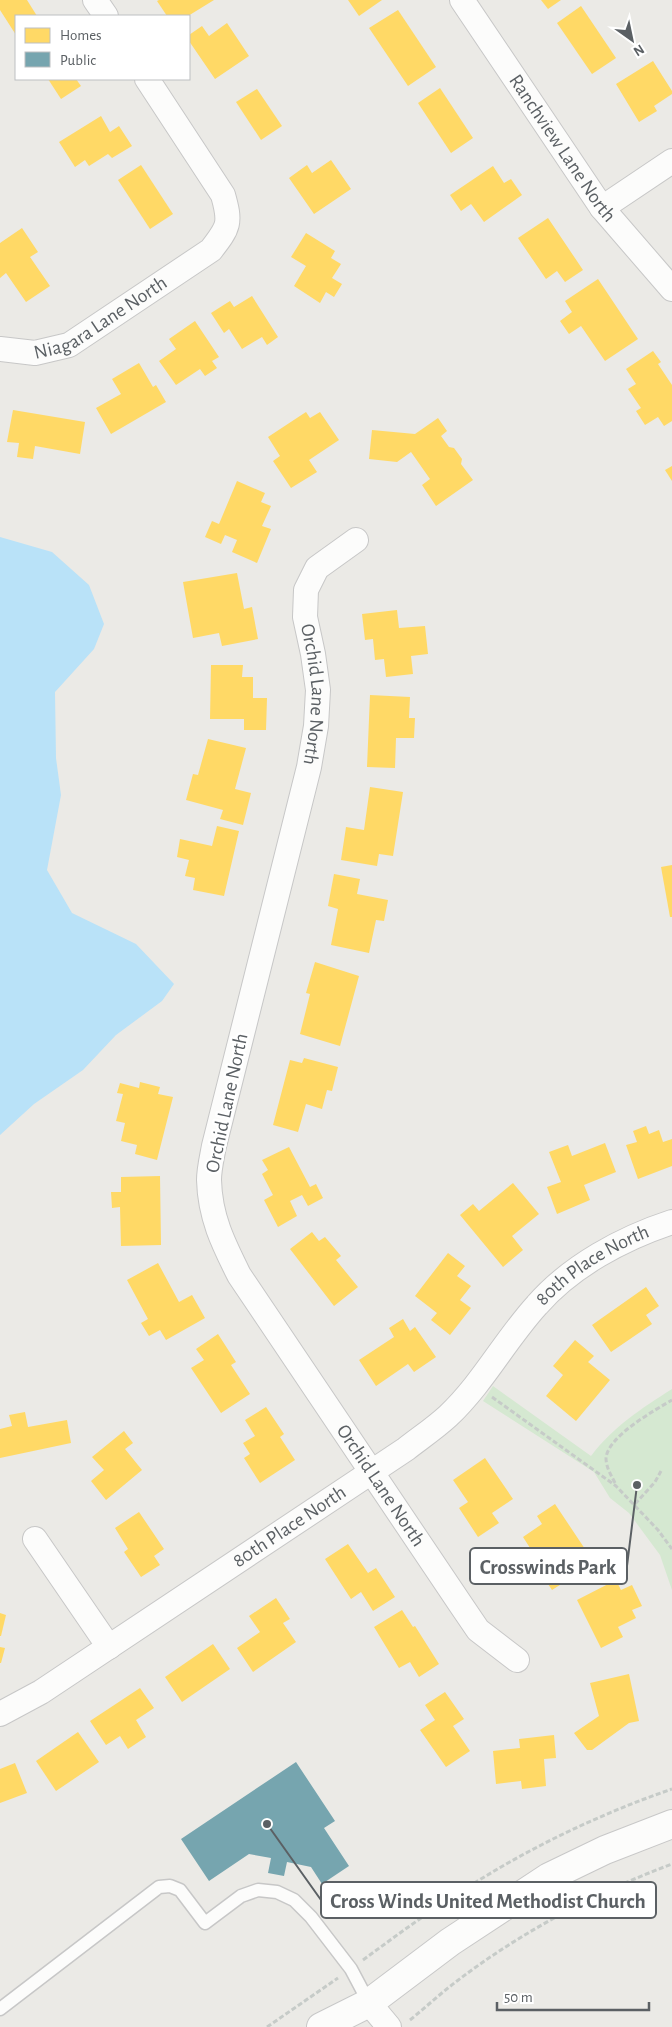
<svg xmlns="http://www.w3.org/2000/svg" width="672" height="2027" viewBox="0 0 672 2027" font-family="'Alegreya Sans',sans-serif">
<style>
.green{fill:#d5e8d1}
.water{fill:#b9e2f8}
.homes{fill:#ffd966}
.public{fill:#76a5af}
.lines{fill:none;stroke-linecap:round;stroke-linejoin:round}
.lane-casing{stroke:#c7c7c7;stroke-width:15}
.street-casing{stroke:#c7c7c7;stroke-width:26}
.secondary-casing{stroke:#c8c8c8;stroke-width:30}
.path{stroke:#c6cbc8;stroke-width:3;stroke-dasharray:5 2.5;stroke-linecap:butt}
.lane{stroke:#fcfcfb;stroke-width:12}
.street{stroke:#fcfcfb;stroke-width:24}
.secondary{stroke:#fcfcfb;stroke-width:28}
.labels{text-anchor:middle;dominant-baseline:central;stroke-width:5;stroke-linejoin:round;paint-order:stroke}
.street-label{font-size:20px;fill:#5b6064;stroke:#fff}
.leader{fill:none;stroke:#5b6064;stroke-width:2}
.callout-dot{fill:#5b6064;stroke:#fff;stroke-width:2}
.callout{fill:#fff;stroke:#5b6064;stroke-width:2}
.callout-label{font-size:21px;text-anchor:middle;font-weight:bold;fill:#5b6064}
</style>
<rect width="100%" height="100%" fill="#ebeae6"/>
<!-- green -->
<path class="green" d="M493,1386l98,70c22,-29 51,-48 81,-67v201l-12,-35 -31,-42 -19,-15 -16,-26 -111,-71z"/>
<!-- water -->
<polygon class="water" points="0,537 52,552 89,585 104,624 94,649 55,692 56,758 61,795 47,870 72,913 136,944 174,984 162,1001 116,1035 83,1070 34,1104 0,1135"/>
<!-- homes -->
<g class="homes">
<polygon points="0,0 27,0 37,16 16,16 16,35 0,10"/>
<polygon points="159,0 214,0 188,16 167,16 157,1"/>
<polygon points="348,0 382,0 359,16"/>
<polygon points="541,0 561,0 548,9"/>
<polygon points="581,6 616,58 592,74 557,23"/>
<polygon points="398,10 436,67 408,86 369,28"/>
<polygon points="227,23 249,56 215,79 189,41 189,35 202,26 209,36"/>
<polygon points="653,61 672,91 672,94 654,106 657,111 639,122 616,84"/>
<polygon points="48,79 76,79 81,86 61,99"/>
<polygon points="440,88 473,138 451,153 418,103"/>
<polygon points="257,89 282,126 261,140 236,102"/>
<polygon points="101,116 110,132 119,126 132,146 112,158 108,154 89,166 85,160 75,167 59,142"/>
<polygon points="331,160 351,189 314,214 289,178 307,165 312,173"/>
<polygon points="141,165 173,214 150,229 118,180"/>
<polygon points="493,166 504,183 511,179 522,195 484,222 471,204 461,211 450,195"/>
<polygon points="548,218 583,270 565,282 557,271 546,279 518,238"/>
<polygon points="22,228 38,252 30,257 50,286 26,302 6,273 0,278 0,243"/>
<polygon points="306,233 335,251 331,258 341,264 332,278 342,284 334,297 326,292 320,303 294,286 306,266 291,257"/>
<polygon points="598,279 638,339 605,361 581,326 569,334 560,321 572,312 565,301"/>
<polygon points="252,296 278,337 267,345 262,337 242,349 229,329 224,333 211,313 230,301 234,307"/>
<polygon points="195,321 219,357 212,361 217,368 205,376 200,369 176,385 159,361 176,349 169,339"/>
<polygon points="653,351 661,362 658,364 672,385 672,421 664,426 658,417 645,425 636,411 641,408 628,389 636,384 626,369"/>
<polygon points="139,363 153,387 156,385 166,402 111,434 96,408 121,394 112,379"/>
<polygon points="13,410 85,422 80,454 35,446 33,459 17,457 19,443 7,442"/>
<polygon points="306,412 310,418 320,412 339,440 309,460 317,472 291,488 273,461 280,456 268,437"/>
<polygon points="438,418 447,431 441,436 449,447 454,448 462,459 461,464 473,480 436,506 422,485 430,479 411,452 397,462 369,459 372,430 415,434"/>
<polygon points="672,466 672,481 665,470"/>
<polygon points="237,481 265,493 261,502 271,506 262,526 271,529 257,563 232,552 237,540 225,535 221,544 205,537 212,521 219,524"/>
<polygon points="237,573 244,609 252,607 258,639 222,646 219,633 193,638 183,582"/>
<polygon points="397,610 399,628 425,626 428,654 411,656 413,674 386,677 384,659 375,660 373,639 365,640 362,614"/>
<polygon points="211,665 243,665 242,677 253,677 253,698 267,698 266,730 244,730 244,719 210,719"/>
<polygon points="370,695 410,697 409,718 415,718 414,738 396,738 395,768 367,767"/>
<polygon points="208,739 246,748 235,789 251,793 243,825 220,819 223,810 186,800 193,774 198,775"/>
<polygon points="370,787 403,792 393,856 379,854 377,866 341,860 346,827 364,830"/>
<polygon points="217,826 239,831 224,896 193,890 195,878 185,876 189,860 177,857 180,839 212,846"/>
<polygon points="672,865 672,917 670,917 661,867"/>
<polygon points="334,874 360,879 357,894 388,900 384,921 376,920 369,953 331,945 338,909 328,906"/>
<polygon points="315,962 359,976 340,1046 300,1034 310,994 306,993"/>
<polygon points="304,1058 338,1067 332,1091 327,1090 322,1109 306,1104 298,1132 273,1125 290,1060 302,1063"/>
<polygon points="140,1082 160,1087 158,1094 173,1097 157,1160 135,1154 137,1145 121,1141 125,1123 116,1121 123,1094 117,1093 120,1083 139,1088"/>
<polygon points="646,1126 649,1134 659,1130 663,1142 672,1139 672,1166 638,1179 626,1145 637,1142 633,1131"/>
<polygon points="605,1143 616,1172 584,1185 590,1200 557,1214 547,1187 561,1182 549,1152 568,1145 572,1156"/>
<polygon points="289,1147 310,1187 316,1184 323,1198 308,1206 302,1195 290,1201 297,1216 278,1227 264,1200 273,1195 262,1174 268,1170 262,1160"/>
<polygon points="160,1176 161,1245 121,1246 120,1207 112,1208 111,1192 121,1192 121,1177"/>
<polygon points="513,1183 539,1214 512,1236 523,1250 503,1267 460,1215 473,1204 479,1211"/>
<polygon points="312,1232 319,1241 325,1237 341,1256 336,1260 358,1287 334,1306 290,1249"/>
<polygon points="448,1253 465,1266 457,1276 471,1286 460,1300 471,1308 450,1335 431,1320 437,1313 415,1296"/>
<polygon points="158,1263 179,1302 192,1295 205,1318 166,1340 160,1330 149,1336 141,1323 148,1319 127,1280"/>
<polygon points="646,1287 659,1306 646,1315 652,1324 611,1352 592,1325"/>
<polygon points="403,1319 410,1331 415,1327 436,1357 414,1372 408,1364 376,1386 359,1360 394,1337 389,1328"/>
<polygon points="218,1334 236,1362 231,1365 250,1394 221,1413 191,1368 204,1360 196,1349"/>
<polygon points="575,1340 594,1356 588,1362 610,1380 576,1421 546,1396 563,1375 553,1366"/>
<polygon points="266,1407 284,1434 280,1437 295,1460 260,1483 244,1458 250,1454 243,1443 255,1436 245,1420"/>
<polygon points="25,1412 28,1427 67,1420 71,1443 0,1458 0,1429 12,1426 9,1415"/>
<polygon points="124,1431 133,1443 125,1449 142,1470 106,1500 91,1481 104,1470 92,1457"/>
<polygon points="485,1458 513,1499 492,1513 499,1523 478,1537 459,1508 468,1502 453,1480"/>
<polygon points="555,1504 589,1555 569,1568 574,1576 552,1590 534,1563 542,1557 537,1548 532,1551 523,1537 542,1524 537,1516"/>
<polygon points="139,1512 164,1549 154,1556 160,1565 141,1577 124,1552 128,1549 115,1528"/>
<polygon points="348,1544 368,1573 376,1568 395,1597 373,1611 361,1592 351,1599 325,1559"/>
<polygon points="616,1580 621,1590 632,1585 642,1606 632,1610 636,1618 618,1627 623,1637 601,1648 577,1600"/>
<polygon points="276,1598 290,1619 283,1623 296,1642 253,1672 237,1648 260,1632 249,1616"/>
<polygon points="402,1610 413,1627 415,1626 439,1664 419,1677 410,1662 399,1668 374,1627"/>
<polygon points="0,1613 6,1615 1,1636 0,1636"/>
<polygon points="213,1644 230,1669 182,1702 165,1677"/>
<polygon points="0,1647 5,1648 1,1663 0,1663"/>
<polygon points="629,1674 639,1721 629,1723 592,1750 587,1750 574,1733 599,1716 590,1683"/>
<polygon points="140,1688 154,1708 136,1720 146,1737 128,1749 120,1736 106,1745 90,1721"/>
<polygon points="445,1692 464,1719 453,1726 470,1751 446,1767 420,1730 435,1720 425,1705"/>
<polygon points="78,1732 99,1762 56,1791 36,1761"/>
<polygon points="554,1735 556,1758 544,1759 546,1786 522,1789 521,1781 496,1784 493,1751 520,1748 519,1739"/>
<polygon points="15,1763 27,1793 0,1803 0,1769"/>
</g>
<!-- public -->
<polygon class="public" points="296,1762 335,1821 324,1828 349,1866 322,1884 311,1867 287,1862 284,1876 268,1873 271,1858 249,1854 209,1881 181,1839"/>
<g class="lines">
<defs>
<polyline id="lane" points="0,2009 159,1887 170,1886 180,1890 205,1923 241,1896 258,1890 277,1892 294,1900 311,1917 351,1969 369,2003"/>
<g id="street">
<polyline points="95,0 106,16"/>
<path id="s1" d="M462,0l140,208 70,81"/>
<polyline points="602,208 672,161"/>
<path id="s2" d="M0,349l35,4 34,-8 142,-95c18,-23 20,-27 12,-55l-76,-116"/>
<path id="s3" d="M356,540l-39,28 -11,22 -1,27 8,37 5,36 -2,36 -7,41 -95,379c-2,11 -5,23 -5,34 1,37 14,63 30,95l222,330 17,25 39,30"/>
<polyline points="35,1539 109,1647"/>
<path id="s4" d="M0,1714l41,-22 365,-243c14,-11 29,-21 42,-33 35,-33 57,-76 89,-111 34,-39 86,-67 135,-83"/>
<polyline points="369,2003 389,2027"/>
</g>
<polyline id="secondary" points="321,2027 369,2003 450,1942 549,1877 605,1850 672,1824"/>
</defs>
<!-- lane casing -->
<use href="#lane" class="lane-casing"/>
<!-- street casing -->
<use href="#street" class="street-casing"/>
<!-- secondary casing -->
<use href="#secondary" class="secondary-casing"/>
<!-- path -->
<g class="path">
<polyline points="492,1397 616,1486 658,1530 672,1549"/>
<path d="M615,1483c-4,-8 -9,-16 -9,-25 2,-22 49,-48 66,-58"/>
<polyline points="635,1504 655,1482 661,1471"/>
<path d="M363,1960c26,-19 51,-38 78,-55 71,-49 150,-88 231,-116"/>
<path d="M410,2020c16,-13 31,-27 47,-39 64,-49 140,-89 215,-117"/>
<polyline points="267,2027 338,1978"/>
</g>
<!-- lane -->
<use href="#lane" class="lane"/>
<!-- street -->
<use href="#street" class="street"/>
<!-- secondary -->
<use href="#secondary" class="secondary"/>
</g>
<g class="labels">
<!-- street labels -->
<g class="street-label">
<text stroke="none"><textPath href="#s1" startOffset="179">Ranchview Lane North</textPath></text>
<text stroke="none"><textPath href="#s2" startOffset="110">Niagara Lane North</textPath></text>
<text stroke="none"><textPath href="#s3" startOffset="178">Orchid Lane North</textPath></text>
<text transform="translate(227 1103) rotate(-78)">Orchid Lane North</text>
<text stroke="none"><textPath href="#s4" startOffset="750">80th Place North</textPath></text>
<text stroke="none"><textPath href="#s3" startOffset="1031">Orchid Lane North</textPath></text>
<text stroke="none"><textPath href="#s4" startOffset="345">80th Place North</textPath></text>
</g>
</g>
<!-- callouts -->
<path class="leader" d="M637 1485L627 1566M267 1824L321 1900"/>
<g class="callout-dot">
<circle cx="637" cy="1485" r="5"/>
<circle cx="267" cy="1824" r="5"/>
</g>
<g class="callout">
<rect x="470" y="1548" width="157" height="36" rx="5"/>
<rect x="321" y="1882" width="335" height="36" rx="5"/>
</g>
<g class="callout-label">
<text x="548" y="1574">Crosswinds Park</text>
<text x="488" y="1908">Cross Winds United Methodist Church</text>
</g>
<!-- legend -->
<rect x="15" y="15" width="175" height="65" fill="#ffffff" stroke="#bdbfc1"/>
<rect x="25" y="28" width="25" height="15" fill="#ffd966" stroke="#bdbfc1"/>
<text x="60" y="40" font-size="15" fill="#5b6064">Homes</text>
<rect x="25" y="52" width="25" height="15" fill="#76a5af" stroke="#bdbfc1"/>
<text x="60" y="65" font-size="15" fill="#5b6064">Public</text>
<!-- north arrow -->
<g transform="translate(632 40) rotate(147)" stroke="#ffffff" stroke-width="4" paint-order="stroke">
<path d="M0-4L9 19L0 12L-9 19Z" fill="#5b6064"/>
<text y="-8" font-size="14" font-weight="bold" text-anchor="middle" fill="#5b6064">N</text>
</g>
<!-- scale -->
<path d="M497 2002v8h152v-8" fill="none" stroke="#5b6064" stroke-width="2.5"/>
<text x="504" y="2002" font-size="15" fill="#5b6064" stroke="#ffffff" stroke-width="4" paint-order="stroke">50 m</text>
</svg>
